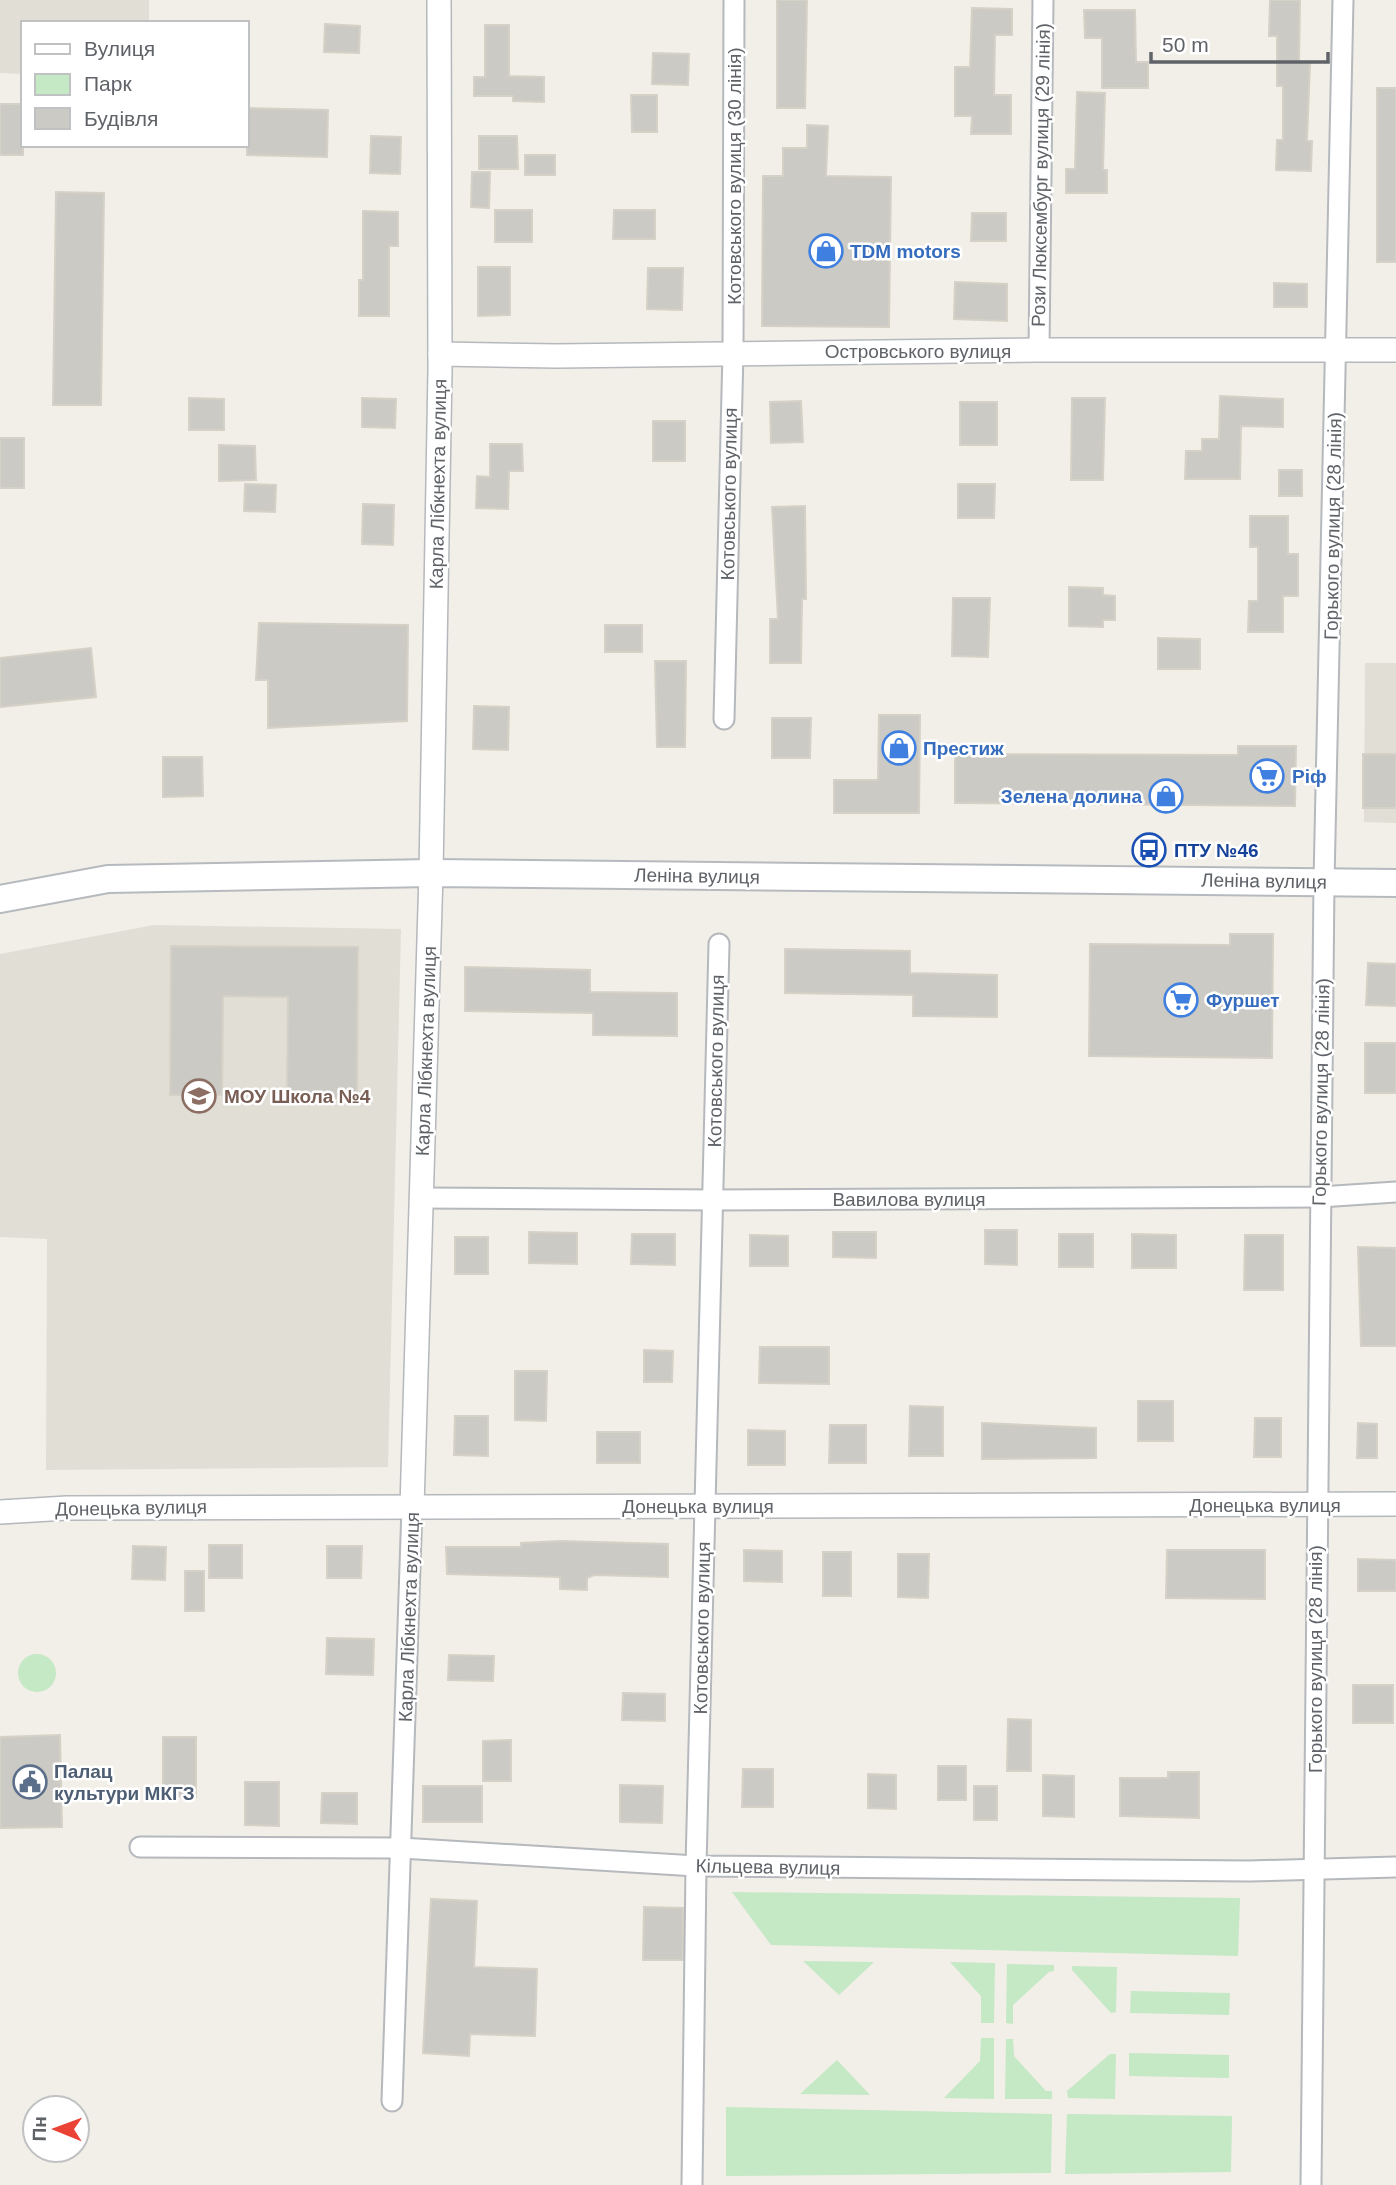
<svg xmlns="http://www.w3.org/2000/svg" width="1396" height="2185" viewBox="0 0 1396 2185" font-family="Helvetica,sans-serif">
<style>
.education{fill:#e1ded6}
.green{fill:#c5e8c5}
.building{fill:#cccac5;stroke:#d6d1c6;stroke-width:2}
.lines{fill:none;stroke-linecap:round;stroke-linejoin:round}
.minor-casing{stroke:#b5b8bc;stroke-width:23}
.tertiary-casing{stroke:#b5b8bc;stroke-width:26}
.secondary-casing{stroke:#b6babf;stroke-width:30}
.minor{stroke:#fff;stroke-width:19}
.tertiary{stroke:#fff;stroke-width:23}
.secondary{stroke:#fff;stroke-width:26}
.labels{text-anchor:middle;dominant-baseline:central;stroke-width:5;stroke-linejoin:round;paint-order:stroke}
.street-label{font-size:19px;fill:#5f6368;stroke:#fff}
.shop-label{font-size:19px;font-weight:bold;fill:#366cbe;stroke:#fff;text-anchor:start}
.transit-label{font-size:19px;font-weight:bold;fill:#164399;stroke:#fff;text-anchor:start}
.education-label{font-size:19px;font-weight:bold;fill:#785e54;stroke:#fff;text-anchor:start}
.service-label{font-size:19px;font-weight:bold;fill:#4e5e75;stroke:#fff;text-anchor:start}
</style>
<rect width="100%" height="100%" fill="#f1efe8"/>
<!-- education -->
<g class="education">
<polygon points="0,0 149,0 149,23 23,23 23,74 0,73"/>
<polygon points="1365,663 1396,663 1396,823 1364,822"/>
<polygon points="154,925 401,929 388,1467 46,1470 47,1239 0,1237 0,954"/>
</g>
<!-- green -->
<g class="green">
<circle cx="37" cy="1673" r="19"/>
<polygon points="732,1892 1240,1898 1238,1956 771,1945"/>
<polygon points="803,1961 874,1962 839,1995"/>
<polygon points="950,1962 995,1963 994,2023 981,2023 981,1996"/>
<polygon points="1007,1964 1054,1965 1054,1971 1049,1972 1013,2005 1013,2024 1006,2023"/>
<polygon points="1072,1966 1117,1967 1116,2012 1111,2013 1072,1970"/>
<polygon points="1131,1991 1230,1993 1229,2015 1130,2013"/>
<polygon points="981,2038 994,2038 994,2099 944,2098 980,2061"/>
<polygon points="1006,2039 1013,2039 1014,2056 1046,2091 1052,2091 1052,2099 1005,2099"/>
<polygon points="1129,2053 1229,2055 1229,2078 1129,2076"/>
<polygon points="1110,2054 1116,2054 1115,2099 1068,2098 1067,2091"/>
<polygon points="837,2060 870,2095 800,2094"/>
<polygon points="726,2107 1052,2114 1051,2173 726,2176"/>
<polygon points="1067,2114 1232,2116 1231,2172 1065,2174"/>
</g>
<!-- building -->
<g class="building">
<polygon points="777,0 807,0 805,108 777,108"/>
<polygon points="1270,0 1300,0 1299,63 1310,63 1307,141 1312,141 1311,171 1276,170 1277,140 1283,140 1283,86 1277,86 1277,36 1269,36"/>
<polygon points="972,8 1012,9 1012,35 995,35 994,95 1011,95 1011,134 971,134 972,116 955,116 955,67 970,67"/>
<polygon points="1084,10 1135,10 1136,62 1148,62 1148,88 1102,88 1102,38 1085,38"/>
<polygon points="325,24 360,26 359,53 324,52"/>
<polygon points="485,25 509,25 509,76 544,77 544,102 513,101 513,96 474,96 474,77 485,77"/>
<polygon points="653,53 689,54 688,85 652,84"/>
<rect x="1377" y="88" width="19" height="174"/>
<polygon points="1077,92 1105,93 1103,170 1107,170 1107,193 1066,193 1066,169 1075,169"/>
<polygon points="631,95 657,95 657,132 632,132"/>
<rect x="0" y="104" width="23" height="51"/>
<polygon points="247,108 328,110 327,157 247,155"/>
<polygon points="807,125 828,126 826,176 891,177 889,327 762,326 763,176 783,176 783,148 807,148"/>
<polygon points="371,136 401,137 400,174 370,173"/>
<polygon points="479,136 517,136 518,169 479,169"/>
<rect x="525" y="155" width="30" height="20"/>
<polygon points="472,172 490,172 489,208 471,207"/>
<polygon points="56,192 104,193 101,405 53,405"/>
<rect x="495" y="210" width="37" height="32"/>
<polygon points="614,210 655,210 655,239 613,239"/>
<polygon points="363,211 398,212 398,246 389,246 389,316 359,316 359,280 363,280"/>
<polygon points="972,213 1006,213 1006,241 971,241"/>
<polygon points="478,267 510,267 510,315 478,316"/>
<polygon points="648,268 683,268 682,310 647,309"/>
<polygon points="955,282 1007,284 1007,321 954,319"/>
<polygon points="1274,283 1307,284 1307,307 1274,307"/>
<polygon points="1220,396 1283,399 1283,427 1241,426 1240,479 1185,479 1186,451 1202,451 1202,439 1219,439"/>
<polygon points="189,398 224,399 224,430 189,430"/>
<polygon points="362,398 396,399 395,428 362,427"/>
<polygon points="1072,398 1105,398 1103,480 1071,480"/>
<polygon points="801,401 803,442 771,443 770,402"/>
<rect x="960" y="402" width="37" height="43"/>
<rect x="653" y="421" width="32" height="40"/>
<rect x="0" y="438" width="24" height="50"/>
<polygon points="490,444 522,444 523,471 509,471 508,509 476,508 477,476 490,477"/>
<polygon points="219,445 255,446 256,480 219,481"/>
<rect x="1279" y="470" width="23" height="26"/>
<polygon points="245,484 276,485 275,512 244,511"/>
<polygon points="958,484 995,484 994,518 958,518"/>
<polygon points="363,504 394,505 393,545 362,544"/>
<polygon points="805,506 806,599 802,599 801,663 770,663 770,619 778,619 772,507"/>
<polygon points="1250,516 1288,516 1288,554 1298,554 1298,596 1283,596 1283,632 1248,632 1249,601 1258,601 1258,547 1250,547"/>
<polygon points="1069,587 1103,588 1103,595 1115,596 1115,620 1103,620 1103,627 1069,626"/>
<polygon points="953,598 990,598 988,657 952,656"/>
<polygon points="259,623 408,625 407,721 268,728 268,680 256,680"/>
<rect x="605" y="625" width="37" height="27"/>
<polygon points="1158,638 1200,639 1200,669 1158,669"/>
<polygon points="91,648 96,697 0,707 0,658"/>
<polygon points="655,661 686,661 685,747 657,747"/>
<polygon points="474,706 509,707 508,750 473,749"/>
<polygon points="879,715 920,715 919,813 834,813 834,780 878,780"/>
<polygon points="772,718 811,718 810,758 772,758"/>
<polygon points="1238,746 1296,746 1295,806 955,803 955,754 1238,755"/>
<rect x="1363" y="754" width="33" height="54"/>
<polygon points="163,757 202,757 203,796 163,797"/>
<polygon points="1230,934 1273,934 1272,1058 1089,1056 1090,944 1230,945"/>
<polygon points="171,946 358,947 357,1098 287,1098 288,997 223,996 222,1095 170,1095"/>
<polygon points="785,949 910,951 910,973 997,975 997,1017 913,1016 913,995 785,993"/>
<polygon points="1368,963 1396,964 1396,1006 1366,1005"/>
<polygon points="465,967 590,970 590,992 677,993 677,1036 593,1035 593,1013 465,1011"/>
<rect x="1365" y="1043" width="31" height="50"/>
<polygon points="985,1230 1017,1230 1017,1265 985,1264"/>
<polygon points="529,1232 577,1233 577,1264 529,1263"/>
<polygon points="833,1232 876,1232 876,1258 833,1257"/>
<polygon points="632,1234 675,1234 675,1265 631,1264"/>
<rect x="1059" y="1234" width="34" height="33"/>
<polygon points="1132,1234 1176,1235 1176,1268 1132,1268"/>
<polygon points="750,1235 788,1236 788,1266 750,1266"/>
<polygon points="1245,1235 1283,1235 1283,1290 1244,1290"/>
<rect x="455" y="1237" width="33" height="37"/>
<polygon points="1358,1247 1396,1248 1396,1346 1361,1346"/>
<polygon points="760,1347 829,1347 829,1384 759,1383"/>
<polygon points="644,1350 673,1351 672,1382 644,1382"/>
<polygon points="515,1371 547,1371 546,1421 515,1420"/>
<rect x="1138" y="1401" width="35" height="40"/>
<polygon points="910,1406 943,1407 943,1456 909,1456"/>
<polygon points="455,1416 488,1416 488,1456 454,1455"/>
<polygon points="1255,1418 1281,1418 1281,1457 1254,1457"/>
<polygon points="982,1423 1096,1428 1096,1458 982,1459"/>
<polygon points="1358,1423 1377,1424 1377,1458 1357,1458"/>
<polygon points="830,1425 866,1425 866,1463 829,1463"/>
<polygon points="748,1430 785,1431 785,1465 748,1465"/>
<rect x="597" y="1432" width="43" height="31"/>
<polygon points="560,1541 668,1544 668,1577 594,1575 587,1578 587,1590 560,1589 560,1577 447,1574 446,1547 521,1547 521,1543"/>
<rect x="209" y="1545" width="33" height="33"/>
<polygon points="133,1546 166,1547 165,1580 132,1579"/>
<polygon points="327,1546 362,1546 361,1578 327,1578"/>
<polygon points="744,1550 782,1551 782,1582 744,1581"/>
<polygon points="1167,1550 1265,1550 1265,1599 1166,1598"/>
<rect x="823" y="1552" width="28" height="44"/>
<polygon points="898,1554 929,1554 928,1598 898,1597"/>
<polygon points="1358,1559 1396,1560 1396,1591 1358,1591"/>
<rect x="185" y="1571" width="19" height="40"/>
<polygon points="327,1638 374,1639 373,1675 326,1674"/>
<polygon points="449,1655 494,1656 493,1681 448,1680"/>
<rect x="1353" y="1685" width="40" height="38"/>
<polygon points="623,1693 665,1694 665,1721 622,1720"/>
<polygon points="1008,1719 1031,1720 1031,1771 1007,1771"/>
<polygon points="60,1735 62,1827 0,1828 0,1737"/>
<polygon points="163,1737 196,1737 196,1797 163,1796"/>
<polygon points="511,1740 511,1781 483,1781 483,1741"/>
<rect x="938" y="1766" width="28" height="34"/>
<polygon points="743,1769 773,1769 773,1807 742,1807"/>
<polygon points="1168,1772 1199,1772 1199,1818 1120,1816 1120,1778 1168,1778"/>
<polygon points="868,1774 896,1775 896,1809 868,1808"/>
<polygon points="1043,1775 1074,1776 1074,1817 1043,1816"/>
<polygon points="245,1782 279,1782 279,1826 245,1825"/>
<polygon points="620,1785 663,1786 662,1823 620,1822"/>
<rect x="423" y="1786" width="59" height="36"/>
<rect x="974" y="1786" width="23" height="34"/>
<polygon points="322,1793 357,1793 357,1824 321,1823"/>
<polygon points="431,1899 477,1901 474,1967 537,1969 535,2036 470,2034 469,2056 423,2053"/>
<polygon points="644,1907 683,1908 683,1960 643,1960"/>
</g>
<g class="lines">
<defs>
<g id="minor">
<polyline points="1039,350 1043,0"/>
<polyline points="724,719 733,352 734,0"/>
<polyline points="421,1198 713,1200 1320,1197 1396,1192"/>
<polyline points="140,1847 401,1848 696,1866 1249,1871 1396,1867"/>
<polyline points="392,2101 412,1507"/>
<polyline points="692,2185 696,1866 719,944"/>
<polyline points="1311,2185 1324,882 1343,0"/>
</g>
<g id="tertiary">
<polyline points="440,354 557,356 1039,350 1396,350"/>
<polyline points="412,1507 431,873 440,370 439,0"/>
<polyline points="0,1512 67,1508 1396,1504"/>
</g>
<polyline id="secondary" points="0,899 108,879 431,873 1396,883"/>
</defs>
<!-- minor casing -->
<use href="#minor" class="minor-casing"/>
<!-- tertiary casing -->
<use href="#tertiary" class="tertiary-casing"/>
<!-- secondary casing -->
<use href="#secondary" class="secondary-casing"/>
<!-- minor -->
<use href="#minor" class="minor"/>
<!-- tertiary -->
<use href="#tertiary" class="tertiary"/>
<!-- secondary -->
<use href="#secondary" class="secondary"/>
</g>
<!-- icons -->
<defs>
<symbol id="shop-ring" viewBox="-11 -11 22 22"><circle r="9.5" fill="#fff" stroke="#3f7fe0" stroke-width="1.5"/><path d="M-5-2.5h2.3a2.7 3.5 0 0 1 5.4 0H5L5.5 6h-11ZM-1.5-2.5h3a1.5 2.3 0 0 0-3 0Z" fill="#3f7fe0"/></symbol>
<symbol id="supermarket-ring" viewBox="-11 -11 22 22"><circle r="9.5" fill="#fff" stroke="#3f7fe0" stroke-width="1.5"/><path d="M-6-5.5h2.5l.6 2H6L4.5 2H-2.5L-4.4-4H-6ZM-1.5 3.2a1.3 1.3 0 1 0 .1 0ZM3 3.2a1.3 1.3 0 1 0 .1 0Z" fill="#3f7fe0"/></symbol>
<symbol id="bus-ring" viewBox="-11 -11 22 22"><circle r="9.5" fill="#fff" stroke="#1a4fb4" stroke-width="1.5"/><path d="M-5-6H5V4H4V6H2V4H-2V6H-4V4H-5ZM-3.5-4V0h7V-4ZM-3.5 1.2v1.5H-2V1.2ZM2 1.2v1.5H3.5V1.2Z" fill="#1a4fb4"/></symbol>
<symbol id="school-ring" viewBox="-11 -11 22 22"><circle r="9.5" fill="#fff" stroke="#8d6e63" stroke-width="1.5"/><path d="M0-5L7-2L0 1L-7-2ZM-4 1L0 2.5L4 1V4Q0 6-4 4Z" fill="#8d6e63"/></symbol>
<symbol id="civic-ring" viewBox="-11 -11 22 22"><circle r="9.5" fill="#fff" stroke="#5c6f8a" stroke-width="1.5"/><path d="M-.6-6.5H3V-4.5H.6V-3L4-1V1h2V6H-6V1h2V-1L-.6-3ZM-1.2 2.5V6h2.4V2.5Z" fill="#5c6f8a"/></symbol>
</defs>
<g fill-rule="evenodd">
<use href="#shop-ring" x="807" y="232" width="38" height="38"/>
<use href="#shop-ring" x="880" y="729" width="38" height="38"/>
<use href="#supermarket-ring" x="1248" y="757" width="38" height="38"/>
<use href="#shop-ring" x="1147" y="777" width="38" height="38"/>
<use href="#bus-ring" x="1130" y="831" width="38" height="38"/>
<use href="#supermarket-ring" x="1162" y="981" width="38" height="38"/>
<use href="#school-ring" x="180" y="1077" width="38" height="38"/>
<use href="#civic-ring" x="11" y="1763" width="38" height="38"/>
</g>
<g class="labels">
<!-- street labels -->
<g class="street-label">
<text transform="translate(1041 175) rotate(-89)">Рози Люксембург вулиця (29 лiнiя)</text>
<text transform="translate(734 176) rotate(-90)">Котовського вулиця (30 лiнiя)</text>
<text x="918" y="351">Островського вулиця</text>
<text transform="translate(438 484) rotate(-89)">Карла Лібкнехта вулиця</text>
<text transform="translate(729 494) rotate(-89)">Котовського вулиця</text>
<text transform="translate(1333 526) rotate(-89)">Горького вулиця (28 лiнiя)</text>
<text transform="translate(697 876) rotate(1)">Леніна вулиця</text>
<text transform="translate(1264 881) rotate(1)">Леніна вулиця</text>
<text transform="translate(426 1051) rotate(-88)">Карла Лібкнехта вулиця</text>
<text transform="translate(716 1061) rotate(-89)">Котовського вулиця</text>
<text transform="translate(1321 1092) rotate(-89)">Горького вулиця (28 лiнiя)</text>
<text x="909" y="1199">Вавилова вулиця</text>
<text x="1265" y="1505">Донецька вулиця</text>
<text x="698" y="1506">Донецька вулиця</text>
<text transform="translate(131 1508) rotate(-1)">Донецька вулиця</text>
<text transform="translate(409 1617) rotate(-88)">Карла Лібкнехта вулиця</text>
<text transform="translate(702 1628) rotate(-89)">Котовського вулиця</text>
<text transform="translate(1315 1659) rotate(-90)">Горького вулиця (28 лiнiя)</text>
<text transform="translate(768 1867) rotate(1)">Кільцева вулиця</text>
</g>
<!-- shop labels -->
<g class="shop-label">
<text x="850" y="251">TDM motors</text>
<text x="923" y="748">Престиж</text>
<text x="1292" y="776">Ріф</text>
<text x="1142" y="796" text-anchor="end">Зелена долина</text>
<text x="1206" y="1000">Фуршет</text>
</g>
<!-- transit labels -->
<g class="transit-label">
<text x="1174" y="850">ПТУ №46</text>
</g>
<!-- education labels -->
<g class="education-label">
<text x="224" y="1096">МОУ Школа №4</text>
</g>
<!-- service labels -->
<g class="service-label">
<text x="54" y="1771">Палац<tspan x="54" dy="22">культури МКГЗ</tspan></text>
</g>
</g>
<!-- legend -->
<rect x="21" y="21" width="228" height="126" fill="#ffffff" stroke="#bfc1c3" stroke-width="2"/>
<rect x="35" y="44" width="35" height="10" fill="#ffffff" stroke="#bfc1c3" stroke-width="2"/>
<text x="84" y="56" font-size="21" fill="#5f6368">Вулиця</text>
<rect x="35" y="74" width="35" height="21" fill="#c5e8c5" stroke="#bfc1c3" stroke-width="2"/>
<text x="84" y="91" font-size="21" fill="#5f6368">Парк</text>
<rect x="35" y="108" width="35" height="21" fill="#cccac5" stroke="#bfc1c3" stroke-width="2"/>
<text x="84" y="126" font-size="21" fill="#5f6368">Будівля</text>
<!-- north arrow -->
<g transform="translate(56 2129) rotate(271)"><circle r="33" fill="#ffffff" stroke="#bfc1c3" stroke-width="2"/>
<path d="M0-5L12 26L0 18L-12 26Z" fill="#ea4335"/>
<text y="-10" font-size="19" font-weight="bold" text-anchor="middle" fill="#5f6368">Пн</text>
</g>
<!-- scale -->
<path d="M1151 52v10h177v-10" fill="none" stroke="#5f6368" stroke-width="3.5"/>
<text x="1162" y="52" font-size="21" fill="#5f6368" stroke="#ffffff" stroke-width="5" paint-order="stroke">50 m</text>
</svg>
